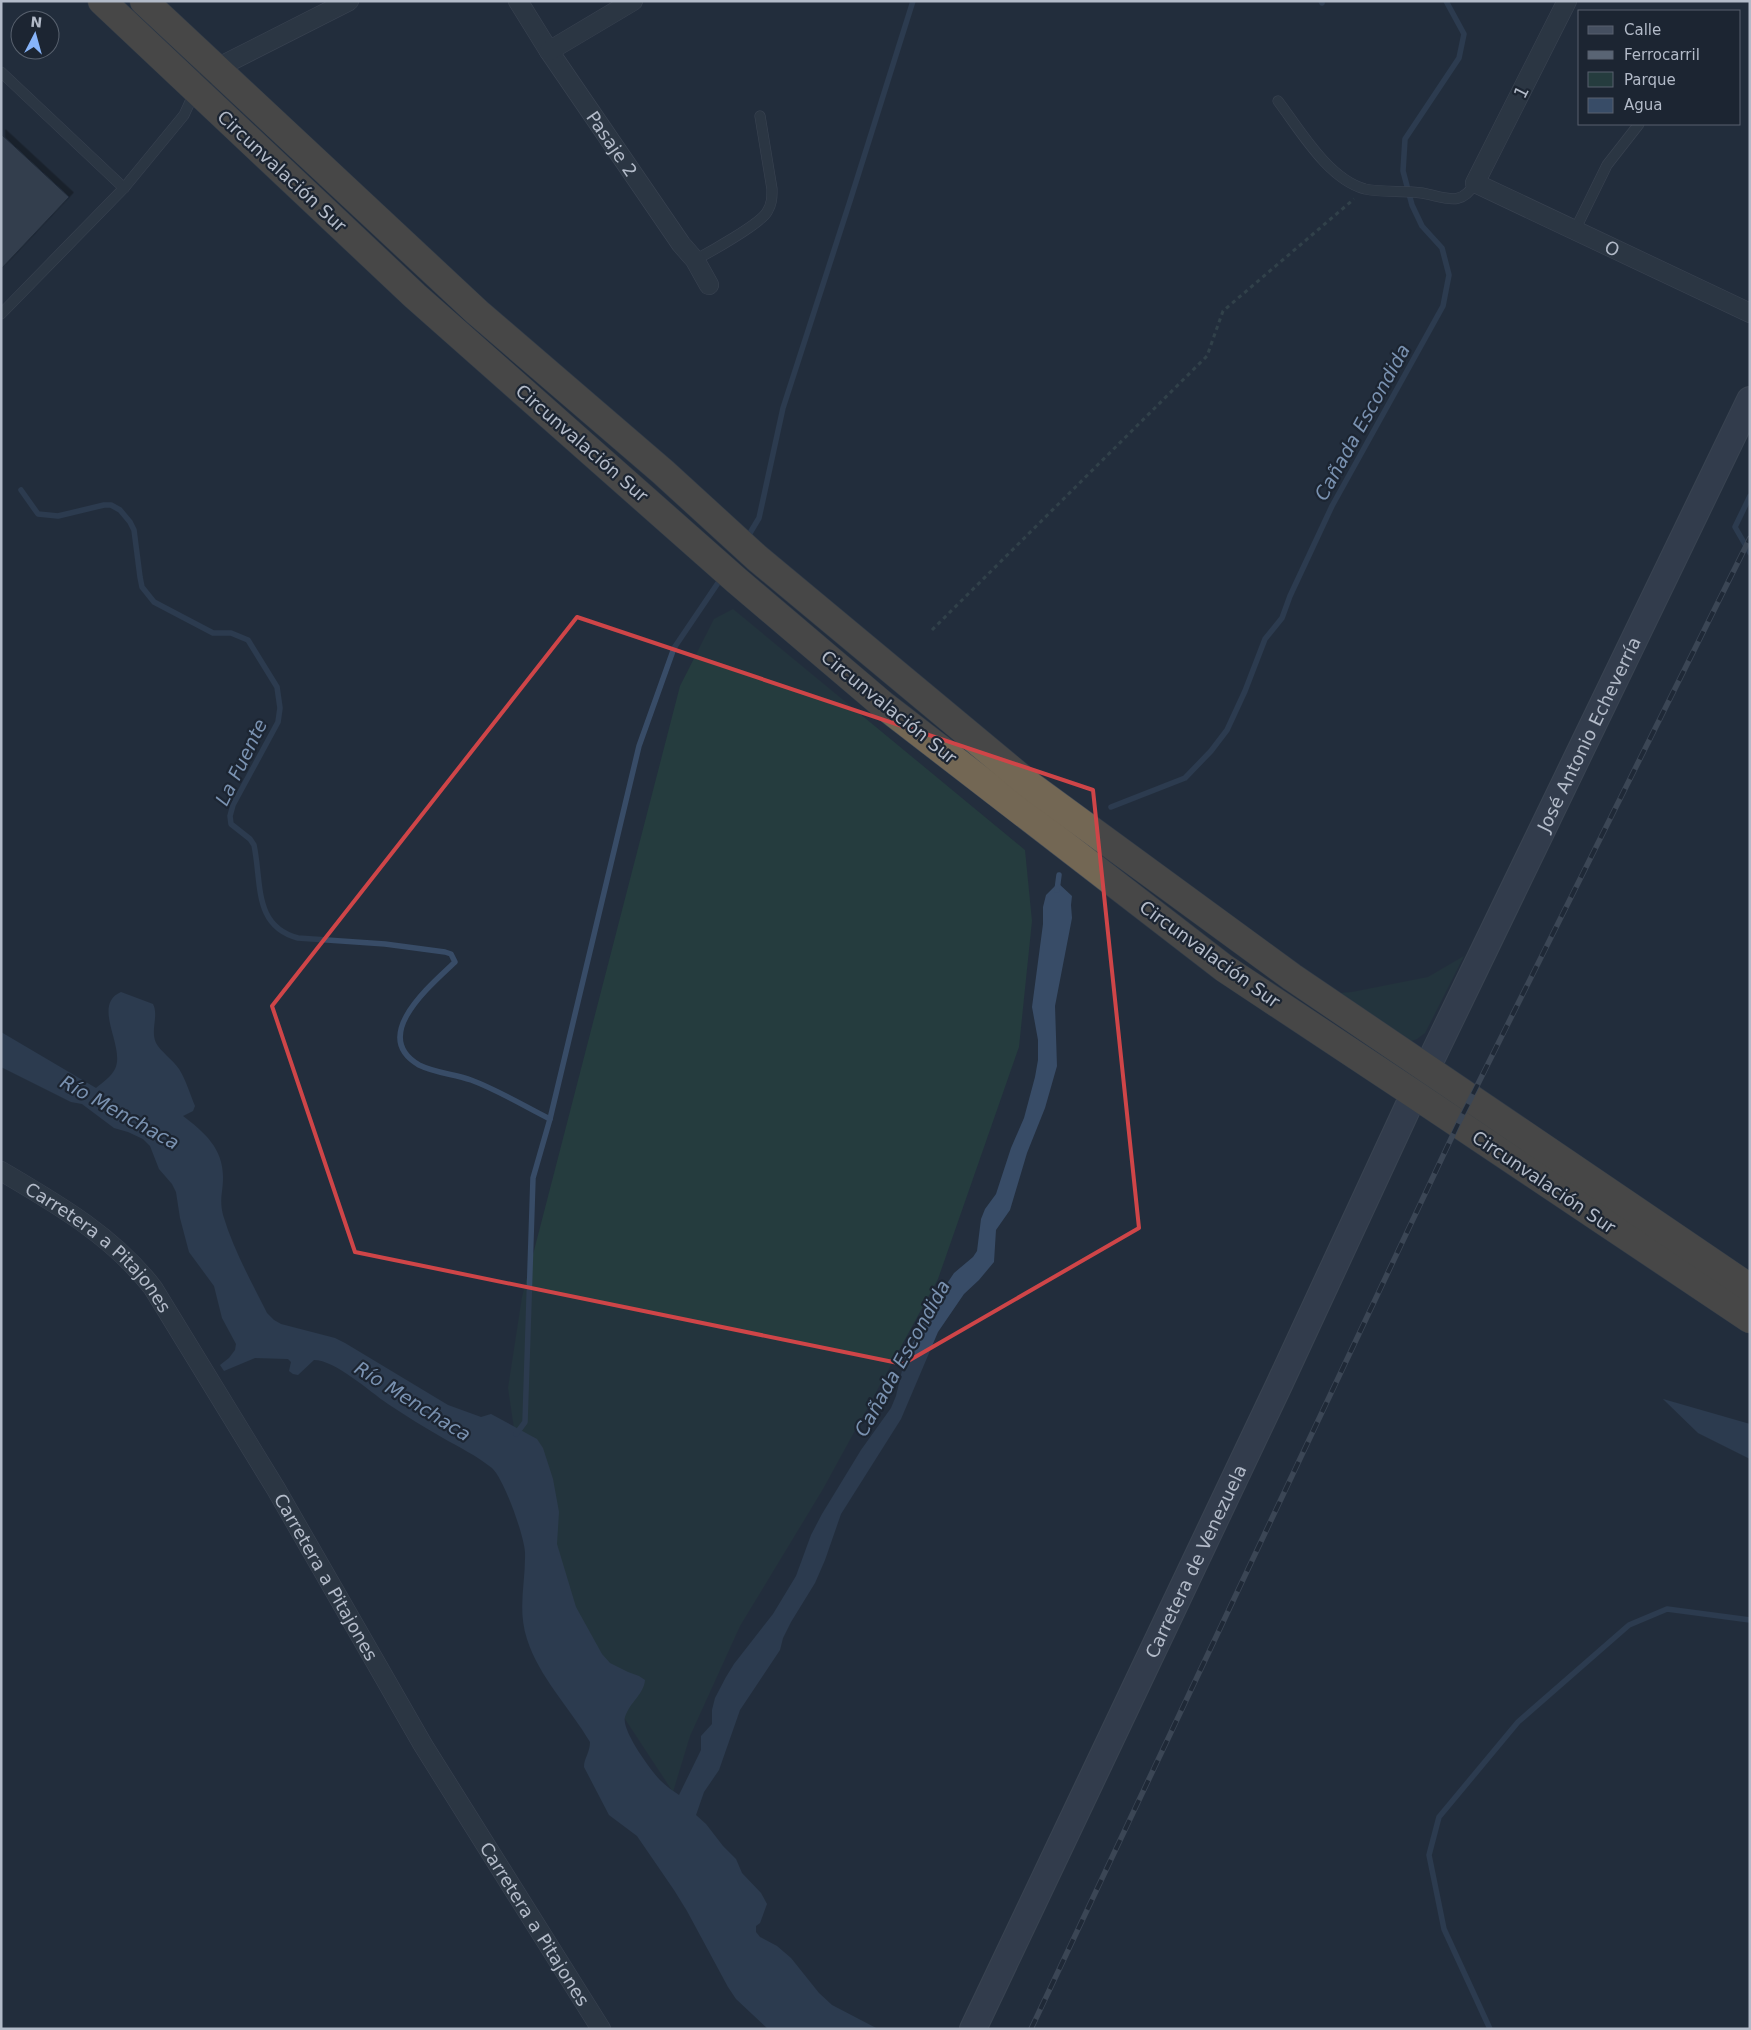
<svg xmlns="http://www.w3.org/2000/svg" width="1751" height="2030" viewBox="0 0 1751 2030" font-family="'DejaVu Sans',sans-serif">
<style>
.green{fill:#253c3e}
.water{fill:#384c67}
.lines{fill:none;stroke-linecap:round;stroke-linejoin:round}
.stream{stroke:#384c67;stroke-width:5.5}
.building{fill:#475364;stroke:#1e2734;filter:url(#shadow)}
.lane-casing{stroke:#555e6b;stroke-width:11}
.street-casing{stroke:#555e6b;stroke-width:20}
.secondary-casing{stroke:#555e6b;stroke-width:28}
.highway-casing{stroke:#424b58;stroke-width:29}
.path{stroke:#43595b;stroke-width:3;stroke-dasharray:4 4;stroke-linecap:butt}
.lane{stroke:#37404d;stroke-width:10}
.street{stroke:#37404d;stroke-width:19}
.secondary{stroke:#454f60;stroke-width:26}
.highway{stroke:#736754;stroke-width:28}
.rail-casing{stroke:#596474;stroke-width:5.5}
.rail{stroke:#1c2532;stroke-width:4;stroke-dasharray:11;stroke-linecap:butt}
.marked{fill:none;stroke:#cf4548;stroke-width:4;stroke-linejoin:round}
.labels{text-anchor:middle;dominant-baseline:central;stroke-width:4.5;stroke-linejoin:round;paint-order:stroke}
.street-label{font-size:18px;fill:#b3bbc9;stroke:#1c2532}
.water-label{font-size:19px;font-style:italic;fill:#7a92b1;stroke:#1c2532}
</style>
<defs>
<filter id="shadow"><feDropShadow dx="4.5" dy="-4.5" stdDeviation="0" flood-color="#0009"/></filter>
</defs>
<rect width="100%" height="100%" fill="#232e3d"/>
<!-- green -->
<g class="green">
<polygon points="733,609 1025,850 1032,921 1019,1047 938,1279 823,1489 740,1626 690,1736 673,1792 623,1716 562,1583 515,1435 508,1388 522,1297 680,686 714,619"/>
<polygon points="1464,956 1425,1033 1417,1039 1409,1042 1329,994 1352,992 1428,977"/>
</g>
<!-- water -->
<g class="water">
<path d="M1058,883l14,13 -1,9 1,13 -17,88 2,60 -12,42 -18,45 -17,57 -14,20 -2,32 -15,18 -15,14 -26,38 -37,87 -60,95 -16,46 -10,23 -24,39 -8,16 -3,12 -40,60 -21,60 -15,22 -8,23 10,9 17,22 13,13 6,14 19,20 6,11 -7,19 -4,3v6l4,5 17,9 14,12 28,35 13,12 46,24h-110l-32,-30 -8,-12 -41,-76 -13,-21 -37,-54 -28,-21 -25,-48c0,-9 6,-14 6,-25 -20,-34 -51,-65 -63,-103 -10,-31 -1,-57 -2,-87 -1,-17 -21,-73 -33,-84 -15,-12 -33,-21 -49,-30 -19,-11 -37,-22 -55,-34 -19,-13 -53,-44 -74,-44l-16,15 -5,-1 -4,-3 2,-9 -3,-3 -33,-1 -31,13 -4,-6 9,-7 6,-8 1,-6 -14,-26 -8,-32 -25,-34 -9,-34 -4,-26 -4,-8 -13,-15 -9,-23 -7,-7 -15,-7 -14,-4 -32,-24 -11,-2 -70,-35v-35l95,56c7,-6 15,-11 19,-19 11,-22 -24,-64 6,-77l32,12c6,12 -3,26 3,39 4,8 17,17 23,26 7,11 11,25 16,37l-2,5 -10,5c21,16 40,32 40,61 0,16 -4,21 0,38 10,34 28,66 44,98l7,7 7,4 54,14 10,5 103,62 33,12 10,-3 46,25 6,9 10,31 6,33 -2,32 19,63 26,47 8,9 18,9 11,4 6,4c-1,14 -15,22 -20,37 -4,13 26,54 36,64 5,5 12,10 18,14l22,-45v-14l11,-12v-14l3,-12 11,-21 8,-13 39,-50 23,-38 15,-41 11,-21 39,-64 30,-42 5,-12 9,-38 29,-55 20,-30 19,-16 4,-6 4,-32 4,-10 11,-15 15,-46 13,-30 11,-41 3,-17v-20l-6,-33 11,-83v-17l3,-12z"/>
<polygon points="1663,1399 1750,1424 1750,1459 1698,1433"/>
</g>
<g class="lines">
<!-- stream -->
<g class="stream">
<polyline points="1321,1 1322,3"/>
<path d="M21,490l17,24 20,2 46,-11h7l9,5 10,12 4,8 6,47 2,10 12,15 59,31h18l17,7 29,47 3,21 -2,14 -45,83 -3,11 1,8 19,15 4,6c8,38 -1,81 44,93l87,6 60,8 6,2 4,8c-24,23 -86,74 -36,103 16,8 35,9 52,15 27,10 53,26 79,39"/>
<polyline points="1750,496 1735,527 1750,553"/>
<polyline points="747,538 759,518 783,408 850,201 913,1"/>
<polyline points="1111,807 1185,778 1211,751 1227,730 1245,691 1265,639 1282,618 1290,596 1332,506 1443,306 1449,275 1442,248 1422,226 1412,205 1403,171 1405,139 1459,58 1464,34 1446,1"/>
<polyline points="1057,890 1059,875"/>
<polyline points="516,1434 525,1422 533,1178 550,1119 639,746 674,648 722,577"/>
<polyline points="1490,2029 1444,1929 1429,1855 1439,1817 1518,1722 1629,1625 1667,1609 1750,1620"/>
</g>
</g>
<!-- building -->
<polygon class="building" points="1,134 69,197 1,269"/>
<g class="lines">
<defs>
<g id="lane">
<polyline points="1,72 124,188"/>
<path d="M1278,101c22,29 50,78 87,88 18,4 39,1 57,4 23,4 39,15 53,-10"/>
<polyline points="1575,230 1607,165 1639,124"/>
<path d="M695,260c15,-8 65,-36 72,-48 5,-8 5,-14 5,-23l-12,-73"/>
<polyline points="1,314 124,188 184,115 195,91"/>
</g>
<g id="street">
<path id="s1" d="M518,1l31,50 132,193 14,16 14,25"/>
<path id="s2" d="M1567,1l-92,182 275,130"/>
<polyline points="549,51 633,1"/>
<polyline points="209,75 215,69 349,1"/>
<path id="s3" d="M1,1171c56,33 112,65 152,117l123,201 147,256 178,284"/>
</g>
<g id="secondary">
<path id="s4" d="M1427,1068l323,-668"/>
<path id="s5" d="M973,2029l306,-644 135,-291"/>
</g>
<g id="highway">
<polyline points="102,1 415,296 736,580 882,704 1224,968 1414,1094 1750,1319"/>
<polyline points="144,1 477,312 663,472 757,558 1031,786 1292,977 1750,1288"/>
</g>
</defs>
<!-- lane casing -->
<use href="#lane" class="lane-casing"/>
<!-- street casing -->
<use href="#street" class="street-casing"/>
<!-- secondary casing -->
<use href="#secondary" class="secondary-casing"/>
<!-- highway casing -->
<use href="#highway" class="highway-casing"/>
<!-- path -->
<polyline class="path" points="932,630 1207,356 1223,311 1354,199"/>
<!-- lane -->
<use href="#lane" class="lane"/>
<!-- street -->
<use href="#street" class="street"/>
<!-- secondary -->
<use href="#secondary" class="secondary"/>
<!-- highway -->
<use href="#highway" class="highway"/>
<defs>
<polyline id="rail" points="1031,2029 1458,1124 1750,538"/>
</defs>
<!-- rail casing -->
<use href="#rail" class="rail-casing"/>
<!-- rail -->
<use href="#rail" class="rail"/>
</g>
<!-- marked area -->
<path d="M0 0H1751V2030H0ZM577,617l516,173 46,438 -236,136 -548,-112 -83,-246z" fill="#232e3d" fill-opacity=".55" fill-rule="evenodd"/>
<path class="marked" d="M577,617l516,173 46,438 -236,136 -548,-112 -83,-246z"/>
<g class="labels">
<!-- street labels -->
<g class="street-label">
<text transform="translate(1521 92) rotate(-63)">1</text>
<text stroke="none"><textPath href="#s1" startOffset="171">Pasaje 2</textPath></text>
<text transform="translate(282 171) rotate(43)">Circunvalación Sur</text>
<text stroke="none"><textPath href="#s2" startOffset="356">O</textPath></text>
<text transform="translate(582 443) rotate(41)">Circunvalación Sur</text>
<text transform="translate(889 707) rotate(39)">Circunvalación Sur</text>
<text stroke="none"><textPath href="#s4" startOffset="371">José Antonio Echeverría</textPath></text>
<text transform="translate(1210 954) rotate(36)">Circunvalación Sur</text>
<text transform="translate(1544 1182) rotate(34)">Circunvalación Sur</text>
<text stroke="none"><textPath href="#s3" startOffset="125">Carretera a Pitajones</textPath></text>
<text stroke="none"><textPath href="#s5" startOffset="518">Carretera de Venezuela</textPath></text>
<text stroke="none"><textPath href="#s3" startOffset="530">Carretera a Pitajones</textPath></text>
<text stroke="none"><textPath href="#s3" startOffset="935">Carretera a Pitajones</textPath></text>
</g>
<!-- water labels -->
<g class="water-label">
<text transform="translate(1362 422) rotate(-61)">Cañada Escondida</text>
<text transform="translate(241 762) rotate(-64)">La Fuente</text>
<text transform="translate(120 1112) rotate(29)">Río Menchaca</text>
<text transform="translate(902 1358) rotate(-61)">Cañada Escondida</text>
<text transform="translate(413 1401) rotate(32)">Río Menchaca</text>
</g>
</g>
<!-- border -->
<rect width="1751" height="2030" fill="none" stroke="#b3bbc9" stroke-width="5"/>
<!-- legend -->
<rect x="1578" y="10" width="162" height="115" fill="#1c2532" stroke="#58616e"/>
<rect x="1588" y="26" width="25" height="8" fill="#454f60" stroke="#58616e"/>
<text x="1624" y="35" font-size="15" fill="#b3bbc9">Calle</text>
<rect x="1588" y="51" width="25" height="8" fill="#596474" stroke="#58616e"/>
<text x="1624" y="60" font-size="15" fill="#b3bbc9">Ferrocarril</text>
<rect x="1588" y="72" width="25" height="15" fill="#253c3e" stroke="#58616e"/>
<text x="1624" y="85" font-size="15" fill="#b3bbc9">Parque</text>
<rect x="1588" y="98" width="25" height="15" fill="#384c67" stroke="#58616e"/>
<text x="1624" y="110" font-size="15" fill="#b3bbc9">Agua</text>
<!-- north arrow -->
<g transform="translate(35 35) rotate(6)"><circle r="24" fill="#1c2532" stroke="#58616e"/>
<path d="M0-4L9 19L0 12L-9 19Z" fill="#87b4f9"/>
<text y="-8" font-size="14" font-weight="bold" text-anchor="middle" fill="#b3bbc9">N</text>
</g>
</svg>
